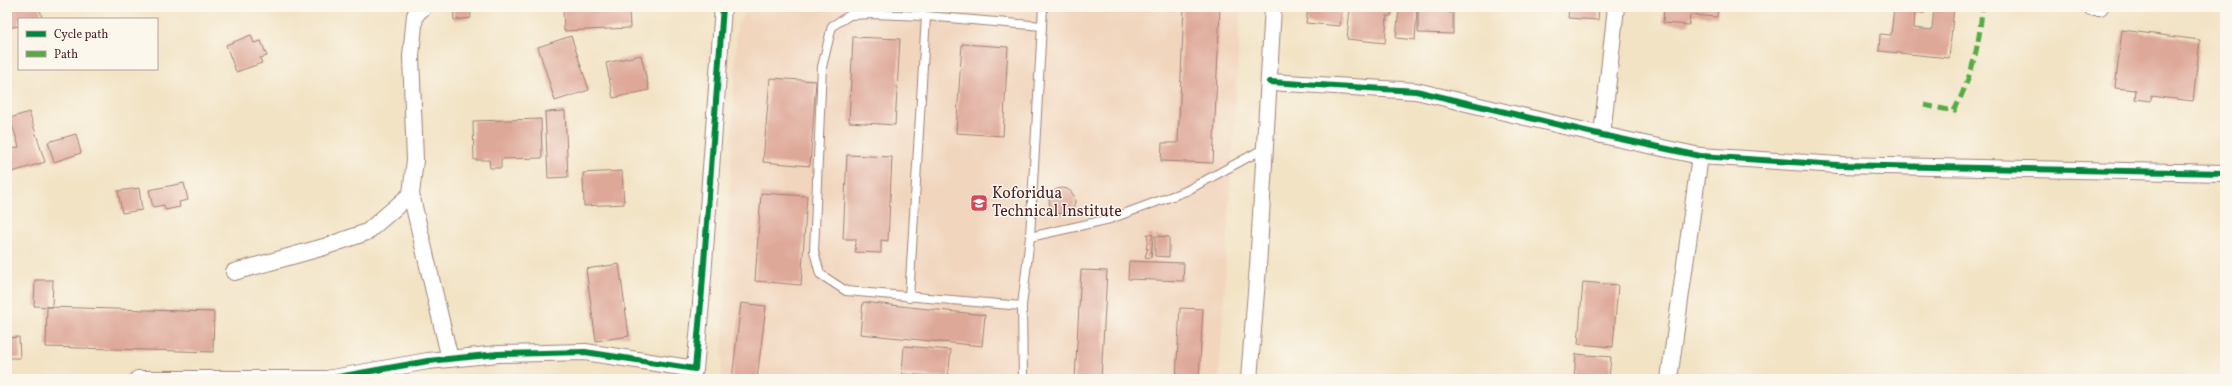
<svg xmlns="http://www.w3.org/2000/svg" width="2232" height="386" viewBox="0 0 2232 386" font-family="Vollkorn,serif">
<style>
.built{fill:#f1d5bd}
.building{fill:#dea899}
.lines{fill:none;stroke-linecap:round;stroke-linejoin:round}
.service-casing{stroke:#9e8178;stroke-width:10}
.minor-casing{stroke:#9e8178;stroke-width:18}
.service{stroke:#fff;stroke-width:8}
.minor{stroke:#fff;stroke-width:16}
.quiet{stroke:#57aa44;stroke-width:5;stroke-dasharray:10 5;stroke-linecap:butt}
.cycleway-casing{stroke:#fbf7ec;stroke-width:8}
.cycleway{stroke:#00873e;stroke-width:6}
.labels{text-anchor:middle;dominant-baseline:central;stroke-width:3;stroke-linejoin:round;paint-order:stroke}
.poi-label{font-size:16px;fill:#4a1f2b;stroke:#fbf7ec;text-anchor:start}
</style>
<rect width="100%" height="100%" fill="#fbf7ec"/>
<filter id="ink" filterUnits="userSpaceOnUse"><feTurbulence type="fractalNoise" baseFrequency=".025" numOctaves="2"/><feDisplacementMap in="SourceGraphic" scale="8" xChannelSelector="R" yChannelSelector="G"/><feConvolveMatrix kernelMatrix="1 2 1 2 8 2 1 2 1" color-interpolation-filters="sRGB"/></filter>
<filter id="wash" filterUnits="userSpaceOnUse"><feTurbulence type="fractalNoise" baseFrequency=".012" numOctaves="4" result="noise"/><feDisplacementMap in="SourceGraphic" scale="16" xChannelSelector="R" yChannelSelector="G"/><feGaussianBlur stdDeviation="0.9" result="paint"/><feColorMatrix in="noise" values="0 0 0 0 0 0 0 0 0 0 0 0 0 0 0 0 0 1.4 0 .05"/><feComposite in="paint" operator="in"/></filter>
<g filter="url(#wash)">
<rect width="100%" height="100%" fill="#f2e3c5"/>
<!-- built -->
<polygon class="built" points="749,7 1241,7 1219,379 721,379 737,26"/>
<g id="blocks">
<!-- building -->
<g class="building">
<polygon points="7,7 40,7 42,19 19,19 19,26 7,28"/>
<polygon points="453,7 470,7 471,18 454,20"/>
<polygon points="563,7 629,7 630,28 564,31"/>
<polygon points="1184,7 1220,7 1213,163 1161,161 1162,143 1178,143"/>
<polygon points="1308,7 1342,7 1340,26 1306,23"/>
<polygon points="1350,7 1392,7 1391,16 1387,16 1385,43 1347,39"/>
<polygon points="1418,7 1450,7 1449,13 1453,13 1453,34 1418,33"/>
<polygon points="1565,7 1599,7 1598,20 1568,18 1569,8"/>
<polygon points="1664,7 1718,7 1717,17 1690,15 1689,25 1663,23"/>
<polygon points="1894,7 1925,7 1924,13 1915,12 1914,28 1932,30 1934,7 1954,7 1949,58 1879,51 1880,34 1891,35"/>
<polygon points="1399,8 1417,10 1415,40 1396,38"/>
<polygon points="2122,30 2200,40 2193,101 2151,96 2151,101 2135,99 2136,90 2115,88"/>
<polygon points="251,35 254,43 261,41 267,56 260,58 262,63 236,72 226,45"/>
<polygon points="571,36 589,90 555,101 538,47"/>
<polygon points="853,37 900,39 895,125 849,122"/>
<polygon points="962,44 1008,47 1003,136 956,133"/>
<polygon points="641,55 649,90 613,98 606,63"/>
<polygon points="770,78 816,81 810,166 763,162"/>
<polygon points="565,111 568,177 548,178 545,112"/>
<polygon points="29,112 45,162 9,173 7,151 19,147 10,118"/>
<polygon points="541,119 542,158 501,159 501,168 490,168 489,160 474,160 473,121"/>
<polygon points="76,134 81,153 54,162 48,142"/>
<polygon points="847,155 892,157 888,241 881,240 881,253 855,252 856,239 843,239"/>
<polygon points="622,171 624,204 584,206 583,173"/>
<polygon points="184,183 188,200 179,202 180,207 165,210 164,205 153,207 149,190"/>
<polygon points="139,188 142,210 122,213 118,191"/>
<circle cx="1062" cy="201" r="13"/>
<polygon points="761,193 807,196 801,285 755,281"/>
<polygon points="1147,234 1153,235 1151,258 1145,257 1148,248 1146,249 1148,239"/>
<polygon points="1155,236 1169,237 1169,257 1155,256"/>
<polygon points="1129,261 1184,263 1183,281 1128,279"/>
<polygon points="619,264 629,336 596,341 586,269"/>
<polygon points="1081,270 1107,271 1101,379 1075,379"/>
<polygon points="35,280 53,280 52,307 34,306"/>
<polygon points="1583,282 1618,285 1613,347 1578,344"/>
<polygon points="863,302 985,315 982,346 860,334"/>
<polygon points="741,303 766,306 757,379 732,379"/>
<polygon points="47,307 214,312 213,352 46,347"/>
<polygon points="1180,308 1203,309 1199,379 1176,379"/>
<polygon points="19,337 20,358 7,358 7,338"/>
<polygon points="904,346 951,350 948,377 902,374"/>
<polygon points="1576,354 1611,357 1609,379 1574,379"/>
</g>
</g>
</g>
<g filter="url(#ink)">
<use href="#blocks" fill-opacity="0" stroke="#9e8178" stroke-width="1"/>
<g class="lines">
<defs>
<g id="service">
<polyline points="1030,237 1110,219 1186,191 1265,148"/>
<polyline points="909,298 926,16"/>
<polyline points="1022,306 846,291 820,274 814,251 822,67 832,26 850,15 873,14 926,16 1042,26"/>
<polyline points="1023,379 1022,306 1030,237 1043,7"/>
</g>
<g id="minor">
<polyline points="2091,7 2100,7"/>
<polyline points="1270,82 1416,91 1602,135 1700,156 1838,165 2225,173"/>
<polyline points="1602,135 1616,7"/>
<polyline points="411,194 450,359"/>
<polyline points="234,272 324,247 367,232 411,194 415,160 411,56 415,15 424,7"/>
<polyline points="138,379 327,379 428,361 498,354 585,352 695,369 701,303 723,7"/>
<polyline points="1249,379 1258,267 1273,7"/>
<polyline points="1669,379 1700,156"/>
</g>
</defs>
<!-- service casing -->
<use href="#service" class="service-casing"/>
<!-- minor casing -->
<use href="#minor" class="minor-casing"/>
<!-- service -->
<use href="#service" class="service"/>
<!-- minor -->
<use href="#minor" class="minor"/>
<!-- quiet -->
<path class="quiet" d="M1924,105l30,6c17,-33 26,-66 28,-104"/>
<defs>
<g id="cycleway">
<polyline points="1270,82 1416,91 1602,135 1700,156 1838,165 2225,173"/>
<polyline points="138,379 327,379 428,361 498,354 585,352 695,369 701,303 723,7"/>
</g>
</defs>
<!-- cycleway casing -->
<use href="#cycleway" class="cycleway-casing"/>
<!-- cycleway -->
<use href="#cycleway" class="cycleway"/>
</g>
</g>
<!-- icons -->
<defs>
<symbol id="school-square" viewBox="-11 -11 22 22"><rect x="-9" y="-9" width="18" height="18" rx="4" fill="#d1495b" stroke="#fbf7ec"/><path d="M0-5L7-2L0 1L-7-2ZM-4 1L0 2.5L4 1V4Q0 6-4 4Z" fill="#fff"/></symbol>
</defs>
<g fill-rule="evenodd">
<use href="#school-square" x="969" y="193" width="20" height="20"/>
</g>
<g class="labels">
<!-- poi labels -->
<g class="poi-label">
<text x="992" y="194">Koforidua<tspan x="992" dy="18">Technical Institute</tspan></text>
</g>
</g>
<!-- margin -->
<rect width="2232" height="386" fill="none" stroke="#fbf7ec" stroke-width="24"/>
<!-- legend -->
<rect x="18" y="18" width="140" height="52" fill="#fbf7ec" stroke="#b4a19f"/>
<rect x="26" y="31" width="20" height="6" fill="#00873e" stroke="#b4a19f"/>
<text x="54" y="38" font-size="12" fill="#4a1f2b">Cycle path</text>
<rect x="26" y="51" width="20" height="6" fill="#57aa44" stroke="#b4a19f"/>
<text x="54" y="58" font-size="12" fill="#4a1f2b">Path</text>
</svg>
